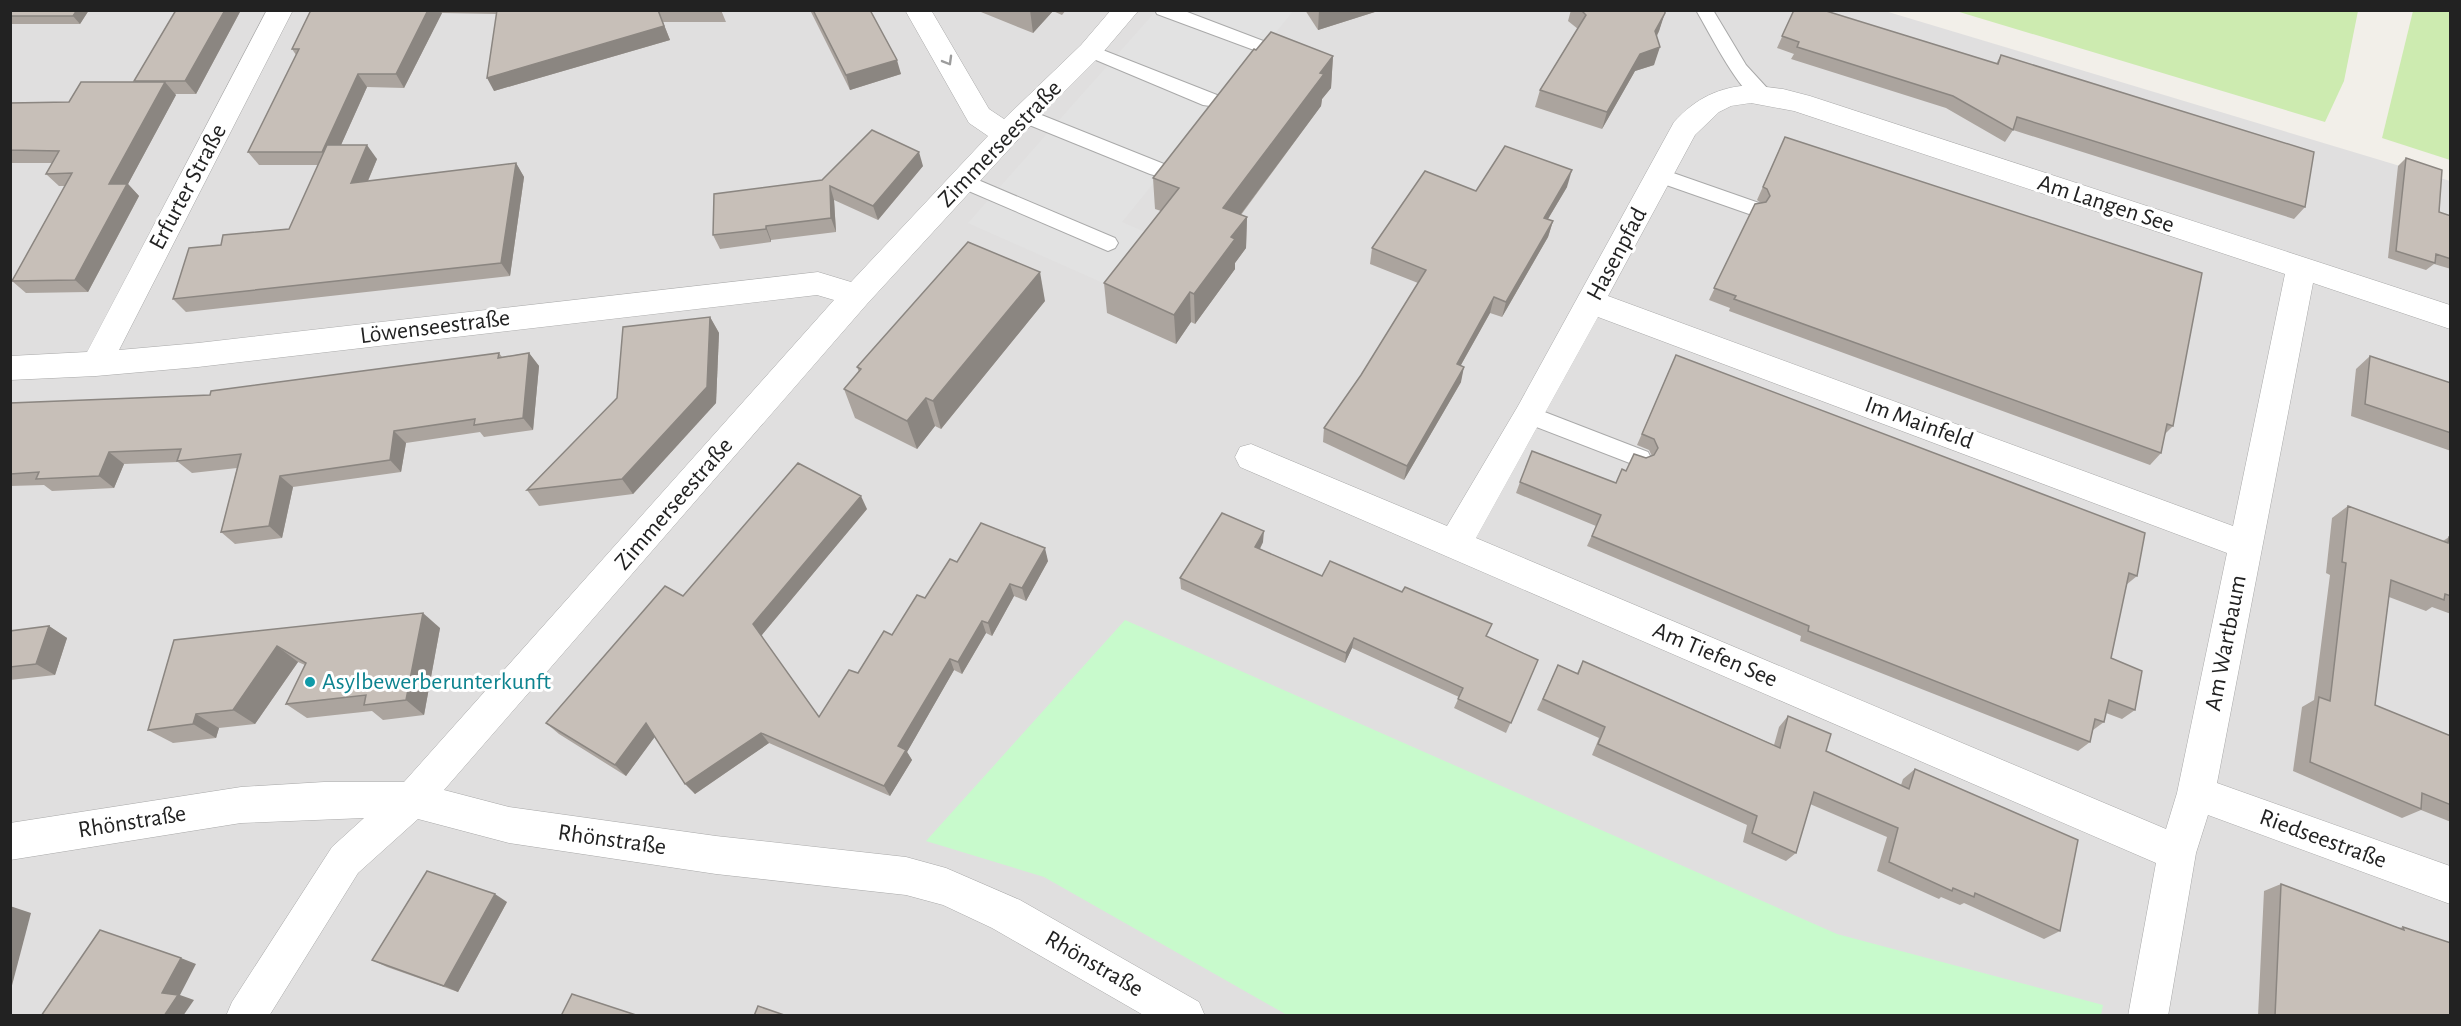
<svg xmlns="http://www.w3.org/2000/svg" width="2461" height="1026" viewBox="0 0 2461 1026" font-family="'Alegreya Sans',sans-serif">
<style>
.residential{fill:#e0dfdf}
.grass{fill:#cdebb0}
.park{fill:#c8facc}
.parking{fill:#e2e2e2}
.lines{fill:none;stroke-linecap:round;stroke-linejoin:round}
.service-casing{stroke:#a9a9a9;stroke-width:2}
.minor-casing{stroke:#a9a9a9;stroke-width:1}
.service{fill:#fff;fill-rule:evenodd}
.minor{fill:#fff;fill-rule:evenodd}
.wall{fill:#aba49e}
.shaded-wall{fill:#8b8681}
.building{fill:#c7bfb8;stroke:#8b8681;stroke-width:1.5}
.oneway{stroke:#9c9c9c}
.culture-dot{fill:#0f9aa8;stroke:#fff;stroke-width:2}
.labels{text-anchor:middle;dominant-baseline:central;stroke-width:6;stroke-linejoin:round;paint-order:stroke}
.street-label{font-size:24px;fill:#222;stroke:#fff}
.culture-label{font-size:24px;fill:#0d838f;stroke:#fff;text-anchor:start}
</style>
<rect width="100%" height="100%" fill="#f2efe9"/>
<!-- residential -->
<polygon class="residential" points="10,11 1885,11 2450,181 2450,1015 11,1015"/>
<!-- grass -->
<g class="grass">
<polygon points="1956,11 2358,11 2344,81 2325,122"/>
<polygon points="2413,11 2450,11 2450,160 2382,138"/>
</g>
<!-- park -->
<polygon class="park" points="1125,620 1837,934 2103,1005 2101,1015 1287,1015 1044,877 926,841"/>
<!-- parking -->
<polygon class="parking" points="1156,11 1293,11 1122,222 1152,235 1112,287 968,223"/>
<g class="lines">
<defs>
<g id="service">
<polygon points="1155,10 1182,10 1266,42 1269,46 1266,50 1254,50 1157,14"/>
<path d="M1696,10h17l33,55 22,24 2,5 -2,5c-5,1 -10,2 -14,-1 -19,-14 -45,-66 -58,-88z"/>
<polygon points="1090,45 1217,95 1219,100 1217,105 1210,106 1203,105 1084,55 1081,51 1084,47"/>
<polygon points="1024,108 1164,164 1167,169 1164,174 1157,176 1150,174 1017,120 1015,115 1017,110"/>
<polygon points="1659,168 1759,203 1762,208 1759,213 1752,215 1652,180 1649,175 1652,170"/>
<polygon points="964,174 1115,238 1118,243 1115,248 1108,251 1101,248 957,186 954,181 957,176"/>
<polygon points="1529,406 1648,452 1651,458 1648,464 1640,467 1521,421 1518,415 1521,409"/>
</g>
<g id="minor">
<polygon points="267,10 293,10 119,350 198,343 818,272 851,282 988,136 969,123 905,10 931,10 989,109 1004,119 1081,45 1111,10 1139,10 1099,57 1034,122 867,304 444,790 509,807 716,836 906,857 946,868 1020,900 1199,1002 1205,1016 1145,1016 992,928 943,905 906,895 716,874 509,843 418,819 358,873 269,1016 226,1016 232,1002 332,847 364,818 241,823 10,860 10,823 241,787 324,782 404,782 834,300 817,295 198,367 96,376 10,380 10,356 87,352"/>
<path d="M1751,85l32,4 27,7 640,209v24l-137,-46 -96,500 233,83v38l-242,-89 -12,38 -28,163h-40l28,-153 -916,-396 -5,-10 5,-10 11,-3 196,82 71,-120 156,-284c22,-24 45,-35 77,-37zM1751,103l43,8 491,163 -52,252 -625,-230 87,-161 24,-23 12,-6zM1598,317l629,236 -50,240 -11,36 -690,-291z"/>
</g>
</defs>
<!-- service casing -->
<use href="#service" class="service-casing"/>
<!-- minor casing -->
<use href="#minor" class="minor-casing"/>
<!-- service -->
<use href="#service" class="service"/>
<!-- minor -->
<use href="#minor" class="minor"/>
</g>
<!-- wall -->
<g class="wall">
<polygon points="10,10 89,10 80,24 10,24"/>
<polygon points="176,10 241,10 196,94 174,94 176,95 128,184 139,196 88,292 26,293 12,281 65,186 59,186 46,174 52,163 10,163 10,103 69,102 135,82"/>
<polygon points="311,10 721,10 726,22 663,22 670,40 494,91 496,14 442,13 404,88 367,87 341,145 377,159 368,181 516,163 524,177 510,276 186,312 173,299 221,245 289,229 318,165 259,165 248,152 296,55 292,49"/>
<polygon points="810,10 870,10 901,74 850,90"/>
<polygon points="976,10 1066,10 1062,15 1053,11 1033,33"/>
<polygon points="1305,10 1378,10 1378,11 1318,30"/>
<polygon points="1571,10 1665,10 1659,31 1657,36 1654,65 1635,71 1602,129 1535,107 1540,90 1578,29 1568,21"/>
<polygon points="1794,10 1996,64 2001,55 2305,207 2294,219 2013,130 2005,142 1946,108 1791,59 1794,54 1777,48"/>
<polygon points="1256,50 1333,56 1331,88 1322,99 1321,106 1241,215 1247,217 1246,248 1235,263 1235,269 1195,324 1191,322 1176,344 1107,313 1104,283 1161,211 1155,209 1153,178"/>
<polygon points="1785,137 2173,426 2165,434 2161,453 2150,465 1729,311 1730,308 1709,300 1755,204 1761,203 1757,200"/>
<polygon points="2406,158 2439,212 2451,216 2451,269 2434,264 2426,270 2388,258 2398,166"/>
<polygon points="923,166 878,220 834,200 836,232 771,240 771,242 720,249 713,235 822,180"/>
<polygon points="1567,187 1548,219 1553,221 1548,237 1502,317 1490,313 1461,365 1461,382 1404,480 1323,442 1324,428 1361,375 1418,283 1370,264 1372,248 1476,191"/>
<polygon points="1045,301 941,429 935,426 917,449 855,418 844,389 859,372 857,367"/>
<polygon points="710,317 719,333 716,403 633,494 539,506 527,490"/>
<polygon points="499,353 502,357 529,353 539,366 533,430 484,437 480,432 406,443 401,472 293,487 282,538 235,544 221,532 237,468 192,473 178,462 124,464 114,488 52,491 44,485 10,486 10,403 210,395"/>
<polygon points="1676,355 2137,576 2126,585 2111,658 2135,710 2122,719 2106,713 2104,722 2093,730 2090,742 2078,751 1800,641 1801,636 1587,546 1596,526 1516,493 1520,482 1616,483 1626,471 1652,456 1649,450 1637,445"/>
<polygon points="2370,356 2451,383 2451,451 2351,416 2356,369"/>
<polygon points="2348,506 2443,541 2449,537 2451,538 2451,614 2432,607 2426,611 2389,597 2375,705 2451,736 2451,822 2421,810 2402,818 2293,771 2302,707 2314,700 2330,575 2326,573 2332,518"/>
<polygon points="867,509 761,636 819,717 957,562 1048,561 1026,601 1014,596 992,636 986,633 962,674 954,670 907,752 912,760 890,796 769,743 695,794 655,736 626,776 559,734 546,723 683,596"/>
<polygon points="1263,542 1260,549 1322,576 1487,637 1538,660 1506,733 1454,708 1459,697 1352,648 1345,663 1181,589 1180,578"/>
<polygon points="49,626 67,638 55,675 10,680 10,631"/>
<polygon points="440,628 424,715 383,720 372,711 307,718 286,704 305,665 298,662 255,724 219,728 216,738 173,743 148,730 174,640"/>
<polygon points="1583,661 1774,745 1779,727 1788,716 1826,751 1901,785 1903,779 1915,769 2060,931 2044,939 1964,903 1960,905 1941,897 1939,899 1877,871 1887,837 1810,804 1796,853 1786,861 1743,842 1747,825 1592,755 1599,738 1537,710 1558,665 1577,673"/>
<polygon points="2281,884 2399,928 2403,927 2451,1016 2258,1016 2264,891"/>
<polygon points="507,902 458,992 387,967 372,960"/>
</g>
<!-- shaded-wall -->
<g class="shaded-wall">
<polygon points="77,10 89,10 80,24 73,16"/>
<polygon points="225,10 241,10 196,94 185,81"/>
<polygon points="428,10 440,10 442,13 404,88 396,74"/>
<polygon points="658,10 670,40 494,91 487,78"/>
<polygon points="1030,10 1053,10 1053,11 1033,33"/>
<polygon points="1319,10 1378,10 1378,11 1318,30"/>
<polygon points="1665,13 1659,31 1650,48 1655,31"/>
<polygon points="1660,47 1654,65 1635,71 1602,129 1607,112 1640,54"/>
<polygon points="1333,56 1331,88 1322,99 1321,106 1223,238 1223,208"/>
<polygon points="897,60 901,74 850,90 846,75"/>
<polygon points="358,74 367,87 332,165 322,152"/>
<polygon points="165,82 176,95 128,184 139,196 88,292 75,280 109,184"/>
<polygon points="367,145 377,159 361,197 351,183"/>
<polygon points="919,152 923,166 878,220 873,206"/>
<polygon points="516,163 524,177 510,276 501,263"/>
<polygon points="1572,170 1567,187 1539,234 1544,218"/>
<polygon points="830,186 834,200 836,232 831,218"/>
<polygon points="1247,217 1246,248 1235,263 1235,269 1195,324 1194,294 1231,237"/>
<polygon points="1553,221 1548,237 1502,317 1506,302"/>
<polygon points="766,226 771,240 771,242 766,229"/>
<polygon points="1040,272 1045,301 941,429 933,401"/>
<polygon points="1190,292 1191,322 1176,344 1174,315"/>
<polygon points="1494,297 1490,313 1453,379 1457,364"/>
<polygon points="710,317 719,333 716,403 633,494 622,479"/>
<polygon points="529,353 539,366 533,430 523,418"/>
<polygon points="1464,367 1461,382 1404,480 1407,466"/>
<polygon points="926,398 935,426 917,449 907,421"/>
<polygon points="394,431 406,443 401,472 390,460"/>
<polygon points="109,452 124,464 114,488 99,476"/>
<polygon points="280,476 293,487 282,538 269,526"/>
<polygon points="861,496 867,509 761,636 753,624"/>
<polygon points="1264,531 1263,542 1255,558 1255,547"/>
<polygon points="1045,548 1048,561 1026,601 1022,588"/>
<polygon points="1010,584 1014,596 992,636 988,623"/>
<polygon points="423,613 440,628 424,715 406,700"/>
<polygon points="982,621 986,633 962,674 958,662"/>
<polygon points="49,626 67,638 55,675 36,664"/>
<polygon points="1354,638 1352,648 1345,663 1346,653"/>
<polygon points="277,646 298,662 255,724 233,710"/>
<polygon points="950,659 954,670 907,752 912,760 890,796 884,786 898,746"/>
<polygon points="196,714 219,728 216,738 193,724"/>
<polygon points="646,723 657,734 626,776 615,765"/>
<polygon points="761,733 769,743 695,794 685,784"/>
<polygon points="495,894 507,902 458,992 444,986"/>
<polygon points="10,906 31,913 10,993"/>
<polygon points="181,958 196,964 180,995 194,1000 183,1016 164,1016 162,993"/>
</g>
<!-- building -->
<g class="building">
<polygon points="10,10 77,10 73,16 10,16"/>
<polygon points="176,10 225,10 185,81 134,81"/>
<polygon points="311,10 428,10 396,74 358,74 322,152 248,152 299,49 292,49"/>
<polygon points="497,10 658,10 664,26 487,78"/>
<polygon points="813,10 870,10 897,60 846,75"/>
<polygon points="1581,10 1665,10 1665,13 1655,31 1660,47 1640,54 1607,112 1540,90 1586,15"/>
<polygon points="1794,10 1823,10 1998,64 2001,55 2314,152 2305,207 2017,117 2013,130 1953,96 1797,47 1799,42 1782,36"/>
<polygon points="1271,32 1333,56 1320,73 1324,74 1223,208 1247,217 1231,237 1235,239 1194,294 1190,292 1174,315 1104,283 1179,188 1153,178 1254,49 1256,50"/>
<polygon points="81,82 165,82 109,184 127,184 75,280 12,281 72,173 46,174 59,151 10,150 10,103 69,102"/>
<polygon points="872,130 919,152 873,206 830,186 831,218 766,226 766,229 713,235 714,194 822,180"/>
<polygon points="1785,137 2202,273 2173,426 2167,424 2161,453 1734,299 1736,296 1714,288 1755,204 1766,202 1770,196 1767,189 1763,187"/>
<polygon points="327,145 367,145 351,183 516,163 501,263 173,299 189,248 221,245 223,235 289,229"/>
<polygon points="1505,146 1572,170 1544,218 1553,221 1506,302 1494,297 1457,364 1464,367 1407,466 1324,428 1361,375 1426,270 1372,248 1425,171 1476,191"/>
<polygon points="2406,158 2442,170 2439,212 2451,216 2451,259 2436,254 2435,263 2396,251"/>
<polygon points="968,242 1040,272 933,401 926,398 907,421 844,389 861,369 857,367"/>
<polygon points="710,317 707,387 622,479 527,490 617,398 623,327"/>
<polygon points="499,353 498,358 529,353 523,418 474,425 475,419 394,431 390,460 280,476 269,526 221,532 241,454 177,461 181,449 109,452 99,476 36,479 39,472 10,474 10,403 210,395 211,391"/>
<polygon points="1676,355 2145,533 2137,576 2129,573 2111,658 2142,671 2135,710 2109,700 2104,722 2095,719 2090,742 1808,631 1809,626 1592,536 1601,515 1520,482 1532,451 1616,483 1622,469 1626,471 1634,454 1646,458 1654,455 1658,448 1654,439 1642,434"/>
<polygon points="2370,356 2451,383 2451,433 2365,404"/>
<polygon points="798,463 861,496 753,624 819,717 849,670 858,673 884,631 892,635 917,595 925,598 950,559 957,562 981,523 1045,548 1022,588 1010,584 988,623 982,621 958,662 950,659 898,746 906,750 884,786 761,733 685,784 646,723 615,765 546,723 665,586 683,596"/>
<polygon points="2348,506 2448,543 2449,537 2451,538 2451,596 2445,594 2444,600 2391,580 2375,705 2451,736 2451,805 2422,793 2421,809 2310,762 2319,697 2330,701 2346,563 2342,562"/>
<polygon points="1222,513 1264,531 1255,547 1322,576 1330,561 1402,592 1405,587 1492,624 1486,636 1538,660 1511,723 1458,699 1463,688 1354,638 1346,653 1180,578"/>
<polygon points="423,613 406,700 364,705 366,695 286,704 306,663 277,646 233,710 196,714 193,724 148,730 174,640"/>
<polygon points="49,626 36,664 10,667 10,631"/>
<polygon points="1583,661 1780,748 1788,716 1831,734 1826,751 1909,789 1915,769 2078,840 2060,931 1975,893 1974,897 1953,888 1952,891 1889,862 1898,828 1814,792 1796,853 1752,833 1757,816 1598,744 1605,727 1543,699 1558,665 1578,674"/>
<polygon points="427,871 495,894 444,986 372,960"/>
<polygon points="2281,884 2404,930 2403,927 2451,943 2451,1016 2275,1016"/>
<polygon points="100,930 181,958 162,993 178,995 164,1016 41,1016"/>
<polygon points="572,994 639,1016 561,1016"/>
<polygon points="758,1006 787,1016 754,1016"/>
</g>
<!-- one-way arrows -->
<defs><path id="oneway-chevron" d="M-2-3.5L2.5 0L-2 3.5" fill="none" stroke-width="1.6" stroke-linecap="round" stroke-linejoin="round" transform="scale(1.5)"/></defs>
<use class="oneway" href="#oneway-chevron" transform="translate(948 61) rotate(60)"/>
<!-- markers -->
<circle class="culture-dot" cx="310" cy="682" r="6"/>
<g class="labels">
<!-- street labels -->
<g class="street-label">
<text transform="translate(1000 144) rotate(-46)">Zimmerseestraße</text>
<text transform="translate(188 187) rotate(-62)">Erfurter Straße</text>
<text transform="translate(2106 204) rotate(18)">Am Langen See</text>
<text transform="translate(1617 254) rotate(-62)">Hasenpfad</text>
<text transform="translate(435 327) rotate(-7)">Löwenseestraße</text>
<text transform="translate(1919 423) rotate(20)">Im Mainfeld</text>
<text transform="translate(674 504) rotate(-49)">Zimmerseestraße</text>
<text transform="translate(2226 643) rotate(-79)">Am Wartbaum</text>
<text transform="translate(1715 655) rotate(23)">Am Tiefen See</text>
<text transform="translate(132 822) rotate(-9)">Rhönstraße</text>
<text transform="translate(2323 839) rotate(20)">Riedseestraße</text>
<text transform="translate(612 840) rotate(8)">Rhönstraße</text>
<text transform="translate(1094 964) rotate(30)">Rhönstraße</text>
</g>
<!-- culture labels -->
<g class="culture-label">
<text x="322" y="682">Asylbewerberunterkunft</text>
</g>
</g>
<!-- border -->
<rect width="2461" height="1026" fill="none" stroke="#222222" stroke-width="24"/>
</svg>
